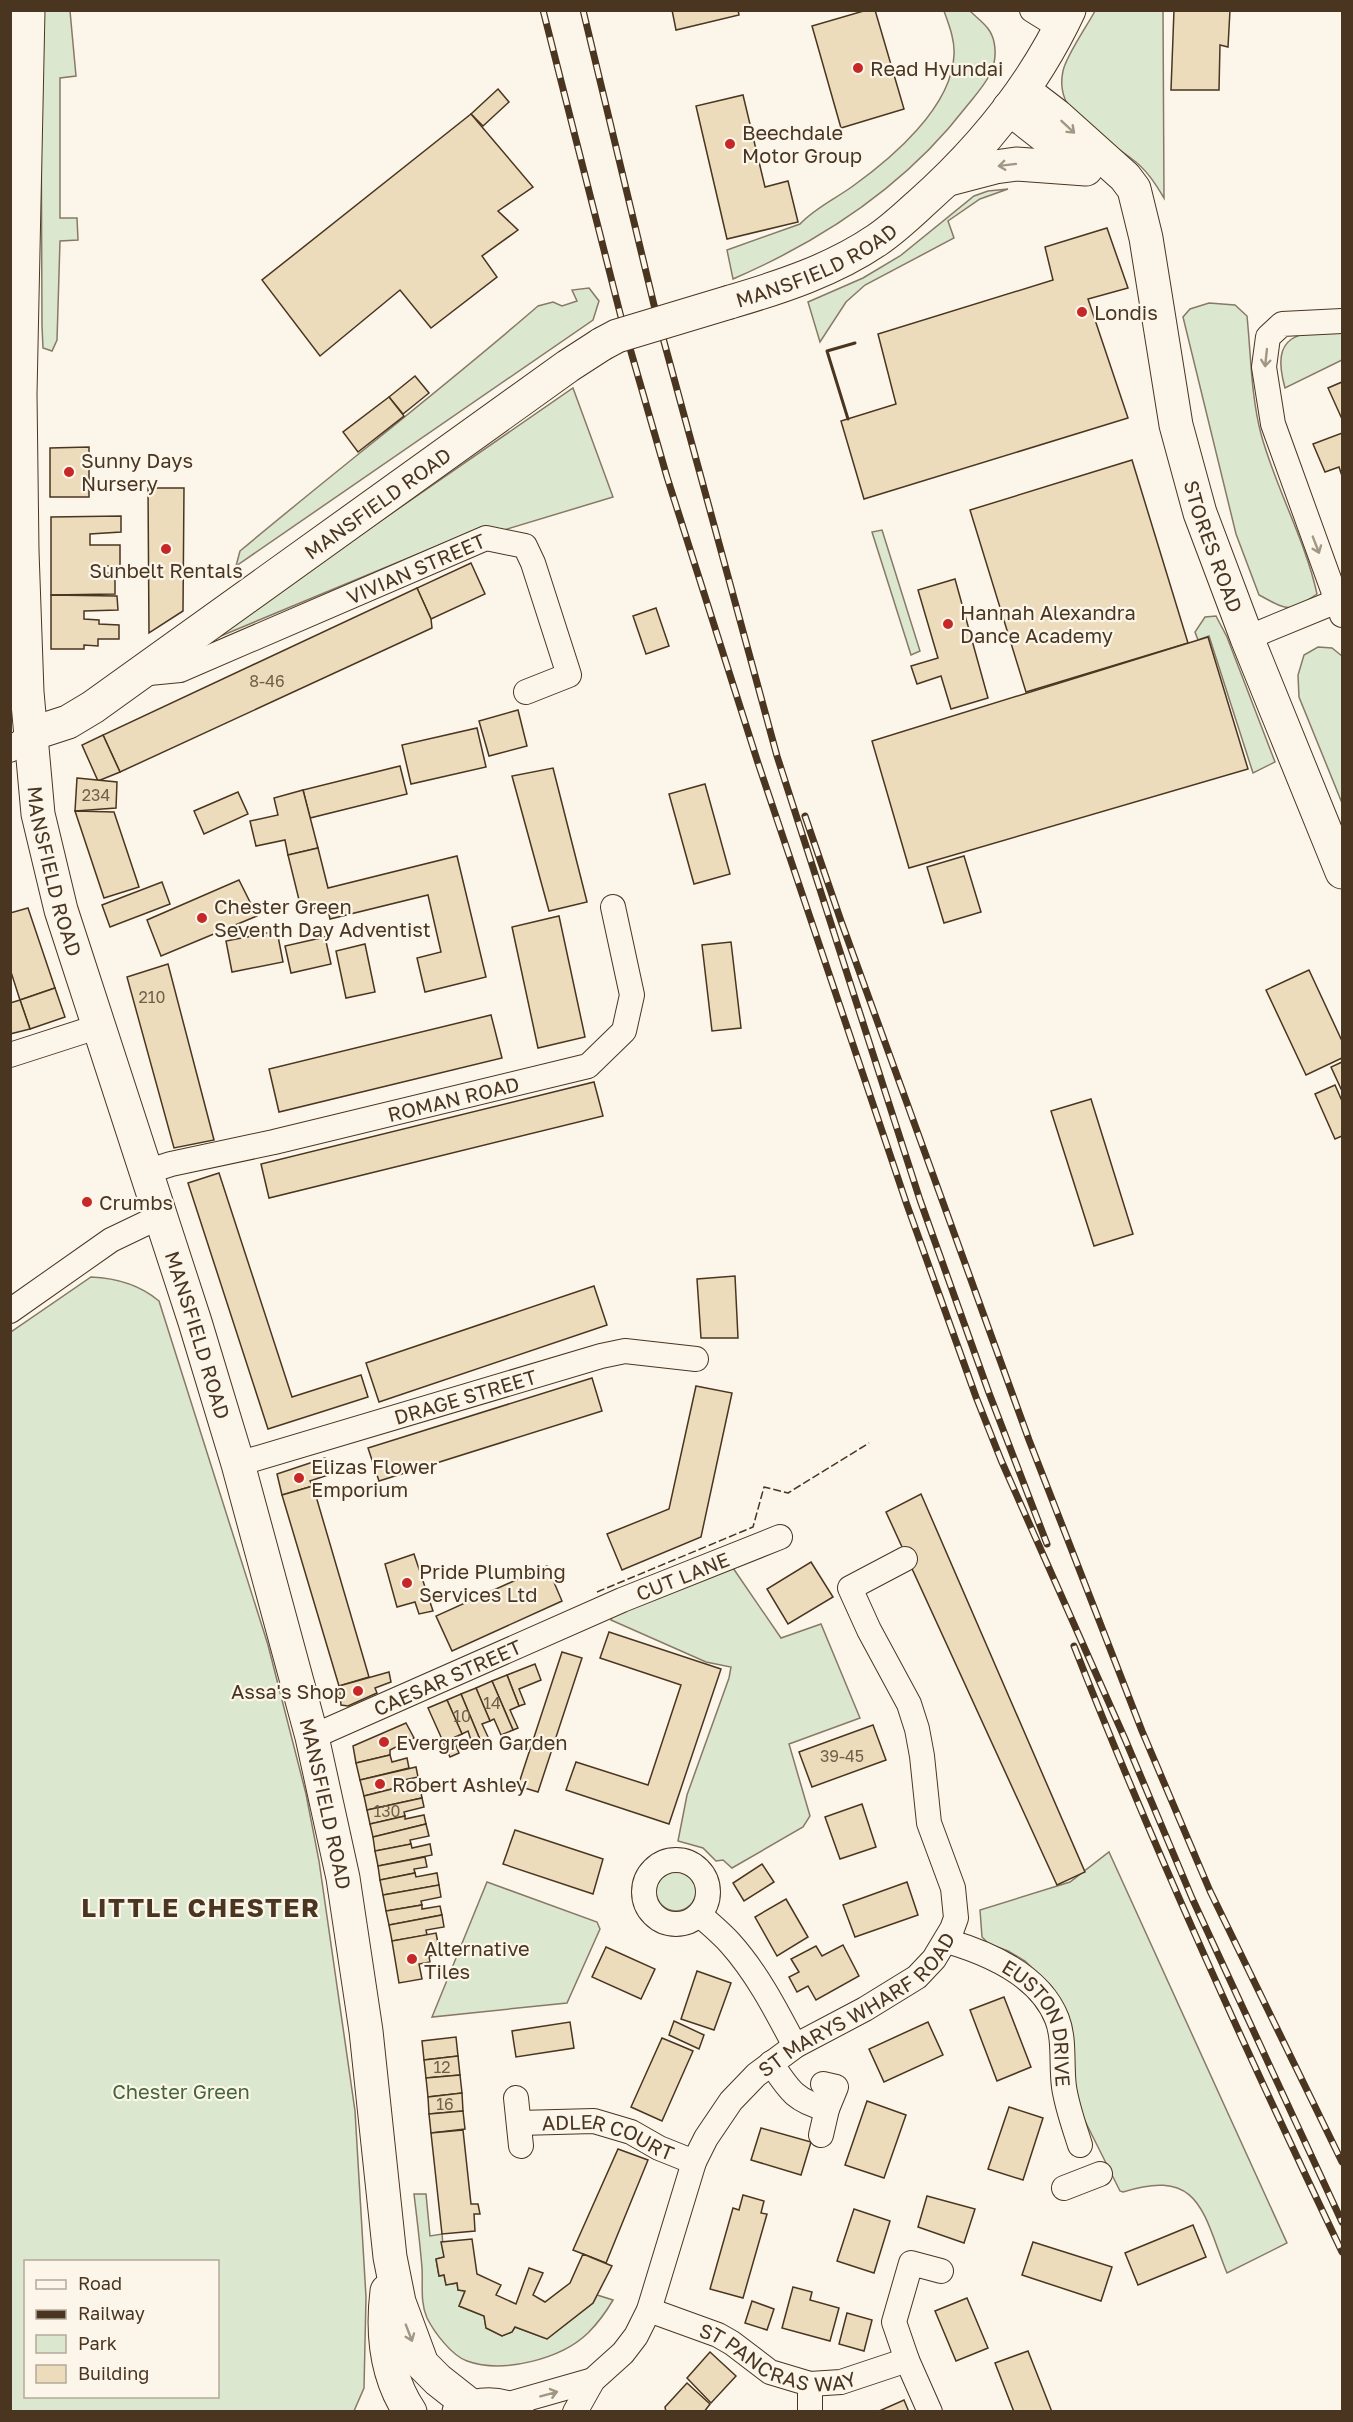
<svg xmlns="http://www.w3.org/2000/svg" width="1353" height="2422" viewBox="0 0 1353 2422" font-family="'Golos Text',sans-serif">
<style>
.green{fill:#dce7d0;stroke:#887966;stroke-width:1.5;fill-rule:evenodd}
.building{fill:#ecdcbc;stroke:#4a3520;stroke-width:1.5}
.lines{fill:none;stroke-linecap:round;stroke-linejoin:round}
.street-casing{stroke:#4a3520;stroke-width:26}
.secondary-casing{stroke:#4a3520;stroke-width:35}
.street{stroke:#fbf6e9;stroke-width:24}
.secondary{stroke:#fbf6e9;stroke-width:33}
.rail-casing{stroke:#4a3520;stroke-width:7}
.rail{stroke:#fbf6e9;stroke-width:4.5;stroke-dasharray:14;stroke-linecap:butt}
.secondary-bridge-casing{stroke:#4a3520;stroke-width:35;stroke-linecap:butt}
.secondary-bridge{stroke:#fbf6e9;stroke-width:33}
.fence{stroke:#4a3520;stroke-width:1.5;stroke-dasharray:8 3;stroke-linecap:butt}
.wall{stroke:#4a3520;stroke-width:3}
.oneway{stroke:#a29684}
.poi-dot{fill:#c62828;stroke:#fbf6e9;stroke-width:2}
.labels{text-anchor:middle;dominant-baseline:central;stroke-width:4.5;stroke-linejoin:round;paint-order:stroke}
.number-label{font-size:16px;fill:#725f47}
.poi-label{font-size:20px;fill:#4a3520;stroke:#fbf6e9;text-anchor:start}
.street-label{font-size:20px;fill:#4a3520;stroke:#fbf6e9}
.park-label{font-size:20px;fill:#436837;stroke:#fbf6e9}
.district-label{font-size:26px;font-weight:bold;letter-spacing:1.5px;fill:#4a3520;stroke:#fbf6e9}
</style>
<rect width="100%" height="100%" fill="#fbf6e9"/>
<!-- green -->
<g class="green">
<polygon points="44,11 70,11 76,76 60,78 60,218 77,218 78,240 60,241 57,340 52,351 43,348 42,326 41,91"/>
<path d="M944,11h26c10,10 21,16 24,31 6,28 -12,45 -28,65 -60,78 -143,133 -233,172l-6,-29 73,-26c15,-16 35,-25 53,-38 39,-28 99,-79 101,-131 1,-15 -5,-30 -10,-44z"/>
<path d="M1095,11h68l1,187c-9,-15 -18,-29 -32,-39 -29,-23 -79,-43 -69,-88 3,-15 24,-45 32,-60z"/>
<polygon points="1008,189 980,199 948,221 954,238 865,285 846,302 820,342 808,302 863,278 900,256 974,196 988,191"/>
<path d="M589,288l10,13 -6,19 -357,246 4,-15c99,-83 201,-161 298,-245l15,-4 9,4 15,-5 -5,-11z"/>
<path d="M1209,303l26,2 12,11c4,39 4,80 14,118 15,55 44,105 56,160 -28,19 -28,17 -58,1l-23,-61 -53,-217 7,-8z"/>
<path d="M1342,330v30l-57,28c-15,-54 12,-56 57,-58z"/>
<polygon points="573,388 613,497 504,530 485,526 204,643"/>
<polygon points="882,530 920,651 911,655 872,532"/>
<polygon points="1216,616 1227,637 1275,762 1253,773 1209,636 1198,640 1195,632 1205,617"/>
<polygon points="1318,647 1332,648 1342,656 1342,803 1299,697 1298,675 1304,655"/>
<path d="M91,1277c25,1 49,8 68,24l109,344 38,149 13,67 36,250 11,186 -2,91 -10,23h-343v-1079zM26,2262h192v134h-192z"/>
<polygon points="733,1568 781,1638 821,1624 860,1718 789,1744 810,1816 803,1827 732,1868 723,1860 716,1861 703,1848 678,1841 687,1795 729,1678 731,1667 706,1662 611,1620 613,1612"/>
<path d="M1109,1852l178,391 -60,30c-24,-59 -26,-106 -104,-81l-3,-1 -40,-80 -5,-19 -1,-41 -5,-28 -7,-18 -10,-18 -27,-26 -17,-10 -19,-7 -7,-7 -2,-27 90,-28z"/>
<circle cx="676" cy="1891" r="20"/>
<polygon points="487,1882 597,1922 600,1929 567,2003 432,2017"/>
<path d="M414,2194h12l4,42 12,-2 2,23 -8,2 3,17 5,-1 2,10 11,-2 1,7 7,1 -6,15 25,10 2,12 16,8 10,-4 3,-5 32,12 46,-36 4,-8 16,5c-7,12 -15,23 -25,33 -27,26 -85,41 -121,28 -15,-5 -33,-29 -40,-43 -7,-16 -4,-33 -5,-50 -2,-25 -5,-49 -8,-74z"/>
</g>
<!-- building -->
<g class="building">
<polygon points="672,10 738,10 739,15 676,30"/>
<polygon points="867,10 875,10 904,109 841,128 812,26"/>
<polygon points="1174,10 1230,10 1228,47 1220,45 1219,90 1171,90"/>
<polygon points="498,89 509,102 483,126 471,114"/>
<polygon points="743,95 765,187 788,181 798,222 727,239 696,106"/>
<polygon points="471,114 533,187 498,211 518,230 482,256 497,277 431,328 400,290 320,356 262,280"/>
<polygon points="1107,228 1128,288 1088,299 1128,418 864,499 841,421 896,404 878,334 1053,280 1045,247"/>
<polygon points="415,376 429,393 403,414 389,397"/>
<polygon points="1342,382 1342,419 1328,388"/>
<polygon points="389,397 404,416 358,452 343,432"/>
<polygon points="1342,433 1342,476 1339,467 1325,472 1313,444"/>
<polygon points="89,447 89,497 50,497 50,448"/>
<polygon points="1132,460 1188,643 1026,692 970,510"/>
<polygon points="148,488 184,488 183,611 149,633"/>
<polygon points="121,516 121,532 90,534 90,545 120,545 120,566 90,566 91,573 115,573 115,594 51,595 51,517"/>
<polygon points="471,563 485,594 431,619 417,588"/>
<polygon points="955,579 988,698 951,709 941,676 917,684 911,666 938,658 918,590"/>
<polygon points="417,588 431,619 432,628 120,772 103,735"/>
<polygon points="51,595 117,596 118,610 84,611 84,619 99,620 99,624 119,625 119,639 98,639 98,646 84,645 84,649 51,649"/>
<polygon points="656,608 669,646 646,654 633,616"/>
<polygon points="1208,637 1248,769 909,868 872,741"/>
<polygon points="518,710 527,746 489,756 479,721"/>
<polygon points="477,728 486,767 411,784 402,745"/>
<polygon points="103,735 120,772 98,781 82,745"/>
<polygon points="400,766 407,794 310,818 303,790"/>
<polygon points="553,768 587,902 549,911 512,776"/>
<polygon points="77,778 117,782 116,808 75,811"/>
<polygon points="705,784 730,874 694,884 669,794"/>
<polygon points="303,790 318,848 288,855 285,840 256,846 250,821 278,815 274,798"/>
<polygon points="238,792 248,814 204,834 194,811"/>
<polygon points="75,811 114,812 139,887 104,898"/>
<polygon points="318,848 328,888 457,856 486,977 425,992 417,958 441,952 428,895 330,919 327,905 302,912 288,855"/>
<polygon points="964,856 981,912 944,923 927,867"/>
<polygon points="239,880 257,916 161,956 147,920"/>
<polygon points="162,882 170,904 110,927 102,905"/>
<polygon points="28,908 55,988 20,1000 10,969 10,913"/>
<polygon points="559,916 585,1037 538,1048 512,927"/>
<polygon points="277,931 283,962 232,972 226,941"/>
<polygon points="325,937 331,964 291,973 285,946"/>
<polygon points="731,942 741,1028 712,1031 702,945"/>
<polygon points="365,944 375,992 346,998 336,951"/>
<polygon points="168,964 214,1140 174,1148 127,977"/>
<polygon points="1309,970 1342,1041 1342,1058 1306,1075 1266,990"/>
<polygon points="55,988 65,1017 30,1029 20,1000"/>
<polygon points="20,1000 30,1029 10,1034 10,1003"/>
<polygon points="491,1015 502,1058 279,1112 269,1069"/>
<polygon points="1342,1062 1342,1091 1331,1067"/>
<polygon points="594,1082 603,1116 269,1198 261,1164"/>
<polygon points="1335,1085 1342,1101 1342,1136 1335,1139 1315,1094"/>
<polygon points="1091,1099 1133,1234 1094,1246 1051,1111"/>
<polygon points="219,1173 292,1397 361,1375 368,1397 268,1429 188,1183"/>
<polygon points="735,1276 738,1338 701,1338 697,1279"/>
<polygon points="594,1286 607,1325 379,1402 366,1363"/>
<polygon points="592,1378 602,1411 379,1481 368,1448"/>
<polygon points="696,1386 732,1393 701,1537 622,1570 607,1534 669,1509"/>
<polygon points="325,1458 331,1474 310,1481 313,1486 282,1495 277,1474"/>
<polygon points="313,1486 369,1677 339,1686 282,1495"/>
<polygon points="921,1494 1085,1872 1057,1885 886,1512"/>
<polygon points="414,1554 433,1611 419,1614 415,1602 397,1607 385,1564"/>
<polygon points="811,1562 833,1597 788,1624 767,1589"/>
<polygon points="547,1566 562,1601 452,1651 436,1616"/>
<polygon points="609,1632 721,1669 669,1824 566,1790 576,1762 648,1785 681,1685 600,1658"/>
<polygon points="562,1652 582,1658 538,1792 518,1786"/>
<polygon points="535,1664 541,1680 519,1689 525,1704 519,1706 507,1675"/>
<polygon points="389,1672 391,1682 375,1688 377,1693 348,1706 341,1705 339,1686"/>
<polygon points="507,1675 519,1706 510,1710 518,1728 513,1730 492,1681"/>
<polygon points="492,1681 513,1730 501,1735 494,1719 490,1721 476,1688"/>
<polygon points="476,1688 490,1721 482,1724 489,1739 481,1742 461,1694"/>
<polygon points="461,1694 481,1742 473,1746 468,1731 462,1734 447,1700"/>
<polygon points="447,1700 462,1734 453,1738 459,1753 450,1757 428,1708"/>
<polygon points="406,1723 414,1738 390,1750 390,1755 356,1763 353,1746"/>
<polygon points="873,1725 886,1760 812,1787 799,1752"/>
<polygon points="390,1755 392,1762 407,1758 409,1768 360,1780 356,1763"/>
<polygon points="416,1767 418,1777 399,1781 400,1787 364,1796 360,1780"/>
<polygon points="400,1787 401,1791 420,1787 422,1798 367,1810 364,1796"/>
<polygon points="422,1798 424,1807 404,1812 405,1816 370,1824 367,1810"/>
<polygon points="862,1804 876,1847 840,1859 825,1817"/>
<polygon points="424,1815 426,1824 373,1837 370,1824 405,1816 405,1819"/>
<polygon points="426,1824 429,1836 410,1840 411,1844 375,1851 373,1837"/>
<polygon points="515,1830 603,1859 593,1894 503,1864"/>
<polygon points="411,1844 412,1848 430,1844 432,1855 378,1866 375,1851"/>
<polygon points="425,1857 427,1867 414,1869 415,1873 380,1880 378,1866"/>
<polygon points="762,1864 774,1882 744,1901 733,1883"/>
<polygon points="415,1873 416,1877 437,1873 439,1885 383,1895 380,1880"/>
<polygon points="907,1882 918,1915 855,1937 843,1905"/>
<polygon points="439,1885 441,1897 421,1901 422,1905 386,1911 383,1895"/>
<polygon points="786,1899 808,1937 777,1956 755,1917"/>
<polygon points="422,1905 422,1909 440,1906 442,1915 389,1925 386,1911"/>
<polygon points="442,1915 444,1927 426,1930 427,1935 392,1941 389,1925"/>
<polygon points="436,1933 440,1954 429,1956 430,1962 419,1964 422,1979 399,1983 392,1941"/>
<polygon points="843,1945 859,1976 816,2000 808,1986 797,1992 789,1977 799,1972 791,1959 816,1946 822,1956"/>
<polygon points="606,1947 655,1969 641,1999 592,1977"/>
<polygon points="697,1971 731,1983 714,2030 681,2019"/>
<polygon points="1004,1997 1031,2067 997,2081 970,2010"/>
<polygon points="674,2021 704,2035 699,2049 669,2035"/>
<polygon points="570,2022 574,2048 516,2057 512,2031"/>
<polygon points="928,2022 943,2055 884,2082 869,2049"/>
<polygon points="456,2037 458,2056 424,2060 422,2041"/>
<polygon points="662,2038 693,2051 662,2121 631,2107"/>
<polygon points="458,2056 460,2075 426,2078 424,2060"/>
<polygon points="460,2075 462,2093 428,2097 426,2078"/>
<polygon points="462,2093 463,2111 429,2114 428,2097"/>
<polygon points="867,2101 906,2115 884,2178 845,2165"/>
<polygon points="1009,2107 1043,2118 1023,2180 988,2169"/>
<polygon points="463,2111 465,2129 431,2133 429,2114"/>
<polygon points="761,2128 811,2142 801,2175 751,2160"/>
<polygon points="463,2130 471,2204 478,2204 480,2214 474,2214 475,2231 442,2234 431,2133"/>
<polygon points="618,2149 648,2160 606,2263 573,2250"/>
<polygon points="743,2195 764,2201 761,2213 767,2214 743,2298 710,2289 733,2208 739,2210"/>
<polygon points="927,2196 975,2209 964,2243 918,2227"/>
<polygon points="854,2209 890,2221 874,2273 837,2261"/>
<polygon points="1193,2225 1206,2257 1138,2285 1125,2253"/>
<polygon points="472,2239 477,2274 501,2285 496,2295 516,2304 529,2268 543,2273 533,2295 545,2302 570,2283 583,2254 612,2266 593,2303 547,2339 515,2327 512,2332 502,2336 486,2328 484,2316 459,2306 465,2291 458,2290 457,2283 446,2285 444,2275 439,2276 436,2259 444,2257 441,2242"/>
<polygon points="1033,2242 1112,2267 1101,2301 1022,2275"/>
<polygon points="793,2287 812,2292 810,2300 839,2308 830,2341 782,2328"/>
<polygon points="967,2298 988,2348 956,2361 935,2311"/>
<polygon points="752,2301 774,2309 767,2330 745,2323"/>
<polygon points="847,2313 872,2320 864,2351 839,2344"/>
<polygon points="1028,2351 1052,2412 1014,2412 995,2363"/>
<polygon points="710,2352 736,2376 711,2403 687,2378"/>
<polygon points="687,2383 710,2404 704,2412 666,2412 665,2407"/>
<polygon points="904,2400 909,2412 877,2412"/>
</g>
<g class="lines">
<defs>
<g id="street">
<polyline points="1032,10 1061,28"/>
<polyline points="1342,321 1282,324 1268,337 1264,367 1273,424 1342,615"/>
<polyline points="1247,638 1342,599"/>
<path id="s1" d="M139,674l41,-4 306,-132 39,8 8,17 36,112 -43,17"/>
<polyline points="10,750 31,734"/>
<polyline points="10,1055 100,1026"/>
<path id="s2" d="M146,1172l25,-8 103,-22 314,-76 36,-35 8,-36 -19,-88"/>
<polyline points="10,1311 111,1240 159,1217"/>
<path id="s3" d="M238,1464l363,-108 24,-5 71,8"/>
<path id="s4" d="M312,1737l310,-137 158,-63"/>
<circle cx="676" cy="1892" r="32"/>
<path d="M700,1915c10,9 21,18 30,28 27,30 46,67 65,103"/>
<path id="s5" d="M947,1941c41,12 93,34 110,78 8,21 4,45 7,68 3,20 10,39 16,58"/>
<path d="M771,2063c18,27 24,38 56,46"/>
<polyline points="516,2098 521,2146"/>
<path id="s6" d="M519,2123l75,-2 37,11 28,16 35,14"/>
<polyline points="821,2135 827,2109 836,2087 823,2084"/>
<polyline points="1064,2188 1100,2174"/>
<path id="s7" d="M649,2310l69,25 14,8 38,29 40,12 31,-2 66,-22"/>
<polyline points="810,2384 810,2412"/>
<polyline points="505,2405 593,2380"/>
<path id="s8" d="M575,2412l18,-32 30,-27 13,-17 13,-26 45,-148 12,-24 25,-37 25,-26 39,-29 70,-37 52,-32 17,-18 18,-30 4,-11 -3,-30 -24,-65 -7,-67 -5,-27 -8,-25 -40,-74 -19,-42 55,-29"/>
<polyline points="930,2412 907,2360 894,2322 911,2263 941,2271"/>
</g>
<g id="secondary">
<path id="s9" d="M28,10l-8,384 2,157 5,141 11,122 23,96 134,412 43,142 74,273 31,141 23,153 24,226 9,45 23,62 16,16 33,26"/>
<path id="s10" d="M1023,90l34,26 68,61 9,12 12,49 30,187 24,88 47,125 95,234"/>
<polyline points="1009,108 1083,166"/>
<polyline points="949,179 995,167 1016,164 1086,169"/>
<path id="s11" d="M730,302c51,-15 103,-32 147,-62 15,-10 29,-23 42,-35 62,-55 115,-120 150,-195"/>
<path id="s12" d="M31,734l37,-12 25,-15 475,-341 34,-22"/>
<path d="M387,2291c-5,41 -1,85 23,121"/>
<path d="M459,2412c19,-9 39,-10 58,0"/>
</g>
</defs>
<!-- street casing -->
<use href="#street" class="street-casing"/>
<!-- secondary casing -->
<use href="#secondary" class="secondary-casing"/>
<!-- street -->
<use href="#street" class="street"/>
<!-- secondary -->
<use href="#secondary" class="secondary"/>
<defs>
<g id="rail">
<polyline points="543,10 621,317 667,477 758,763 907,1205 976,1397 1001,1460 1125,1739 1192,1898 1342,2222"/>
<polyline points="583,10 654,305 777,756 920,1200 989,1393 1047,1544"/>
<polyline points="805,816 841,921 1029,1440 1142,1731 1210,1891 1342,2162"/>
<path d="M1074,1646c81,206 173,407 268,606"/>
</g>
</defs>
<!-- rail casing -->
<use href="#rail" class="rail-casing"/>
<!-- rail -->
<use href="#rail" class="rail"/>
<defs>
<polyline id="secondary-bridge" points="602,344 617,336 730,302"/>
</defs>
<!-- secondary-bridge casing -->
<use href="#secondary-bridge" class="secondary-bridge-casing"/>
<!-- secondary-bridge -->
<use href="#secondary-bridge" class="secondary-bridge"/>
<!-- fence -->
<polyline class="fence" points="597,1592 753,1527 764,1487 788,1493 869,1443"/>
<!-- wall -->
<polyline class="wall" points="848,419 827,351 855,343"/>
</g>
<!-- one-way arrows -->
<defs><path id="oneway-shaft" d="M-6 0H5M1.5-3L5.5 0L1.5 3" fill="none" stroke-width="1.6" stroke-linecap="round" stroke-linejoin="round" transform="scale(1.5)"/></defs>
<g class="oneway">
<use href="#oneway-shaft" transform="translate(1068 127) rotate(43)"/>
<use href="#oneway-shaft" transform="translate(1007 165) rotate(173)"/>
<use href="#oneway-shaft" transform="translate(1266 358) rotate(96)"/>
<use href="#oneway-shaft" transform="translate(1316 545) rotate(69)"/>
<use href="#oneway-shaft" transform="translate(409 2333) rotate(69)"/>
<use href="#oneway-shaft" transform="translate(549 2394) rotate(-15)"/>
</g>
<!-- markers -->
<g class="poi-dot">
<circle cx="858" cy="68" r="6"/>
<circle cx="730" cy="144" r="6"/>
<circle cx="1082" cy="312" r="6"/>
<circle cx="69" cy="472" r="6"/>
<circle cx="166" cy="549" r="6"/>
<circle cx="948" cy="624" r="6"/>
<circle cx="202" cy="918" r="6"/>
<circle cx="87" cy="1202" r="6"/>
<circle cx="299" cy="1478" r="6"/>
<circle cx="407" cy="1583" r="6"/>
<circle cx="358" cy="1691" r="6"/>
<circle cx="384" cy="1742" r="6"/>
<circle cx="380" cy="1784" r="6"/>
<circle cx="412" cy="1959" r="6"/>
</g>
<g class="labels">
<!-- number labels -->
<g class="number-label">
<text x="267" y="681">8-46</text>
<text x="96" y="795">234</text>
<text x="152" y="997">210</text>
<text x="492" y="1703">14</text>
<text x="462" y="1716">10</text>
<text x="842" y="1756">39-45</text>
<text x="387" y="1811">130</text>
<text x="442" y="2067">12</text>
<text x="445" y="2104">16</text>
</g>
<!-- poi labels -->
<g class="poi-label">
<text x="870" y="68">Read Hyundai</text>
<text x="742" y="132">Beechdale<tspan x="742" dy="23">Motor Group</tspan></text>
<text x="1094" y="312">Londis</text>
<text x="81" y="460">Sunny Days<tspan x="81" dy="23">Nursery</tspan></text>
<text x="166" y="570" text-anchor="middle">Sunbelt Rentals</text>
<text x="960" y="612">Hannah Alexandra<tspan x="960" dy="23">Dance Academy</tspan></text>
<text x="214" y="906">Chester Green<tspan x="214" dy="23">Seventh Day Adventist</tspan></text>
<text x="99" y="1202">Crumbs</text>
<text x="311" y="1466">Elizas Flower<tspan x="311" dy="23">Emporium</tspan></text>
<text x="419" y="1571">Pride Plumbing<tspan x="419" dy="23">Services Ltd</tspan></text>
<text x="346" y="1691" text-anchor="end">Assa's Shop</text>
<text x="396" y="1742">Evergreen Garden</text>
<text x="392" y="1784">Robert Ashley</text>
<text x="424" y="1948">Alternative<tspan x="424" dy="23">Tiles</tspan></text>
</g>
<!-- street labels -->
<g class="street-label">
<text stroke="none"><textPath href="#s11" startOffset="94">MANSFIELD ROAD</textPath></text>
<text stroke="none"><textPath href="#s12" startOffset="418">MANSFIELD ROAD</textPath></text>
<text stroke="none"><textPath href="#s10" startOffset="516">STORES ROAD</textPath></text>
<text stroke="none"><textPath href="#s1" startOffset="298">VIVIAN STREET</textPath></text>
<text stroke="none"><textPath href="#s9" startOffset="864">MANSFIELD ROAD</textPath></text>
<text stroke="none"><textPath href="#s2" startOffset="316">ROMAN ROAD</textPath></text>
<text stroke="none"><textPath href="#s9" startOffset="1350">MANSFIELD ROAD</textPath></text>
<text stroke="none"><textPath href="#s3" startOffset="237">DRAGE STREET</textPath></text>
<text stroke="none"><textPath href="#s4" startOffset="404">CUT LANE</textPath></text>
<text stroke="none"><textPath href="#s4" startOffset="148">CAESAR STREET</textPath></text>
<text stroke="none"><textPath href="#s9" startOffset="1836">MANSFIELD ROAD</textPath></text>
<text stroke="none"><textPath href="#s8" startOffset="514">ST MARYS WHARF ROAD</textPath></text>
<text stroke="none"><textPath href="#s5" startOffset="135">EUSTON DRIVE</textPath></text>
<text stroke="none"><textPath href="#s6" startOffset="92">ADLER COURT</textPath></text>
<text stroke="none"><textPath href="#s7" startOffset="140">ST PANCRAS WAY</textPath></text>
</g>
<!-- park labels -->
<g class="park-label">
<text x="181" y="2091">Chester Green</text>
</g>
<!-- district labels -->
<g class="district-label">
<text x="201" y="1907">LITTLE CHESTER</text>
</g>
</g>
<!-- border -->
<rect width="1353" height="2422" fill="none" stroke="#4a3520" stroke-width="24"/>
<!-- legend -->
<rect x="24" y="2260" width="195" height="138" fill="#fbf6e9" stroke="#b4a999" stroke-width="1.5"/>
<rect x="36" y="2280" width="30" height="9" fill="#fbf6e9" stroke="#b4a999" stroke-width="1.5"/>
<text x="78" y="2290" font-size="18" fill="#4a3520">Road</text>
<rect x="36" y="2310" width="30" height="9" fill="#4a3520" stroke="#b4a999" stroke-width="1.5"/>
<text x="78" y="2320" font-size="18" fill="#4a3520">Railway</text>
<rect x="36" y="2335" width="30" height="18" fill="#dce7d0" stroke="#b4a999" stroke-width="1.5"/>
<text x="78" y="2350" font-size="18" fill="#4a3520">Park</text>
<rect x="36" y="2365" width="30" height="18" fill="#ecdcbc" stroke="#b4a999" stroke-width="1.5"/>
<text x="78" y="2380" font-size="18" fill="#4a3520">Building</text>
</svg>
